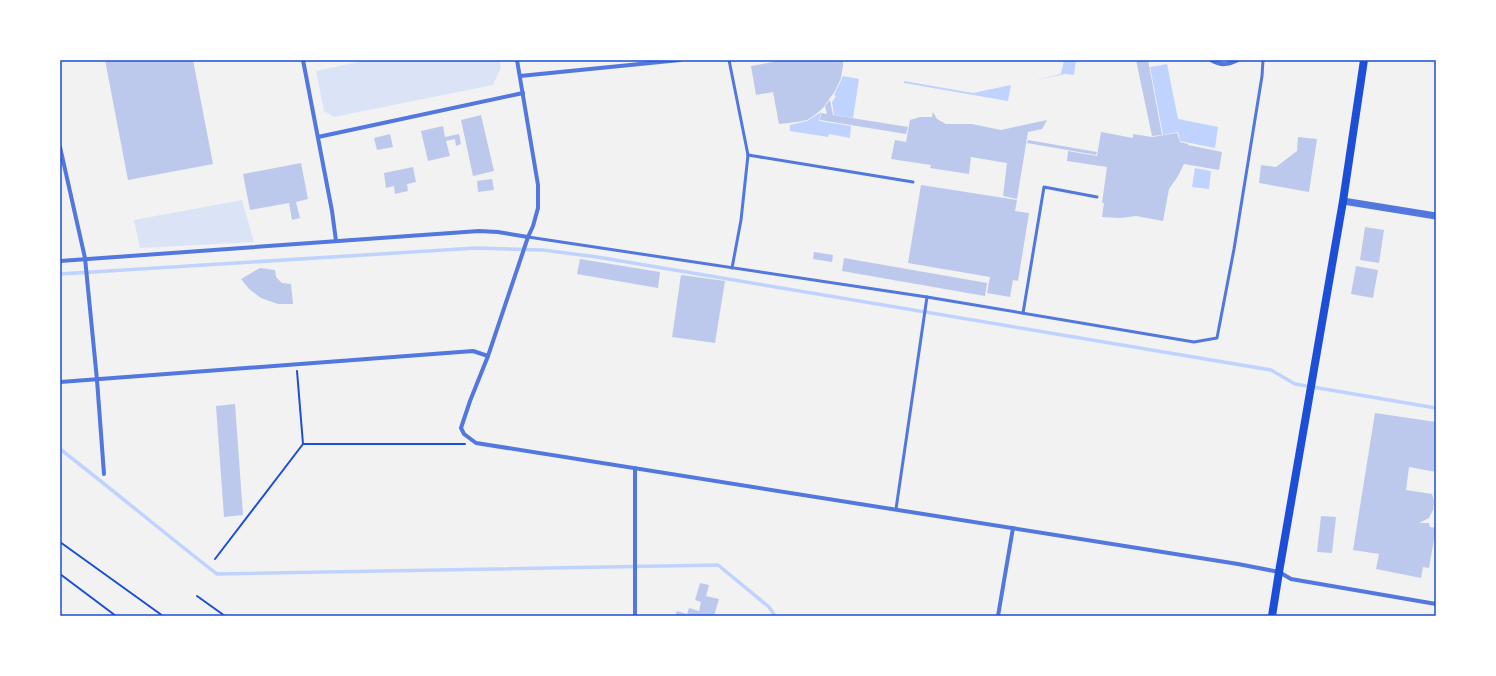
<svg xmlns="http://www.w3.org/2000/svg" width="1496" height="676" viewBox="0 0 1496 676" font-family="Lora,serif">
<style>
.green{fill:#dbe4f7}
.water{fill:#bfd3fe}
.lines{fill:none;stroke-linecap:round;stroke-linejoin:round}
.stream{stroke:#bfd3fe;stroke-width:3.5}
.building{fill:#bdc9ec}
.path{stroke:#1d4ed8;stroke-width:2}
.service{stroke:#5277de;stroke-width:3}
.minor{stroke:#5277de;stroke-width:4}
.tertiary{stroke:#5277de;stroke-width:7}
.secondary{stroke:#1d4ed8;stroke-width:8}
.neatline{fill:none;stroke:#1d4ed8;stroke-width:1.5}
</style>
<rect width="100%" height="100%" fill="#f2f2f2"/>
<!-- green -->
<g class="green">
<polygon points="367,60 499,60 501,67 493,85 334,117 324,111 316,71"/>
<polygon points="242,200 254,242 140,248 134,220"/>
</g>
<!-- water -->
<g class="water">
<polygon points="1064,60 1076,60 1074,75 1065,74 1033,81 1061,74"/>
<polygon points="1167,64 1178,119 1218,127 1215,148 1180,141 1178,132 1163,135 1150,67"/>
<polygon points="843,76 859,79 853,118 834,115 832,102 836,96 834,95"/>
<polygon points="904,81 973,93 1011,85 1008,101 904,83"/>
<polygon points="821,112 819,121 851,126 850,138 829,134 828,137 790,131 790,125 807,121"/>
<polygon points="1195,168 1211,171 1209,189 1192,187"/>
</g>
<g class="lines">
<!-- stream -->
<g class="stream">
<polyline points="60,274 476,248 543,250 597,257 1271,370 1295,384 1436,408"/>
<path d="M60,449c53,41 104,84 157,125l501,-9 51,42 6,9"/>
</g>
</g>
<!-- building -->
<g class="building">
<polygon points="105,60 193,60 213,164 128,180"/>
<polygon points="784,60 843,60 843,66 841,78 835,91 823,108 816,114 807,120 797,122 779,124 773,92 756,95 751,66"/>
<polygon points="1136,60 1148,60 1162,135 1152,136"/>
<polygon points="830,100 833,115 908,127 906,134 820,120 821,113 827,114 825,106"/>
<polygon points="933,112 937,119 946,124 972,124 1001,130 1047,120 1042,129 1028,132 1017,199 1003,196 1007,163 971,157 969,174 930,168 931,165 891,159 895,140 906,142 910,120 920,117 932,117"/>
<polygon points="481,115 494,171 473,176 461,120"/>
<polygon points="443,126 445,137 459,134 461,144 456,146 455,139 446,141 450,156 428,161 421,131"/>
<polygon points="1101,132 1133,138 1133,134 1152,137 1177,133 1180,142 1188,144 1188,145 1222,152 1219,170 1184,164 1178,176 1169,189 1163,221 1136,216 1120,218 1102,217 1104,203 1102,203 1107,167 1067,161 1068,151 1097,156"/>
<polygon points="390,134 393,147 377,150 374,138"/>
<polygon points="1298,137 1317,139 1309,192 1259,183 1261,165 1276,167 1297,151"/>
<polygon points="1028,140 1097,152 1096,155 1027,143"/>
<polygon points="301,163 308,199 296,202 300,218 292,220 289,203 250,210 243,174"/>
<polygon points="413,167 416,182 407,184 408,191 395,194 394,186 386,188 384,173"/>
<polygon points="492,179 494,190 478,192 477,181"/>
<polygon points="921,185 1017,200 1015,211 1029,213 1018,281 1013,280 1010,297 987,293 990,277 908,263"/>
<polygon points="1365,227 1384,230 1379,263 1360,260"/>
<polygon points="814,252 833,255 832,262 813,259"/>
<polygon points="844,258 987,283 985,296 842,271"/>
<polygon points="580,259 660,272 658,288 577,274"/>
<polygon points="1356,266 1378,270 1373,298 1351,294"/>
<polygon points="260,268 275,270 276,277 282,283 291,284 293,304 278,304 261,298 249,289 241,279"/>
<polygon points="681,275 725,281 715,343 672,337"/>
<polygon points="235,404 243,515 224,517 216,406"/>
<polygon points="1375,413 1436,422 1436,472 1409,467 1406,490 1432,494 1434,501 1433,510 1429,518 1419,523 1429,523 1430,527 1436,528 1429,568 1423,567 1421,578 1376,569 1379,554 1353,550"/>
<polygon points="1321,516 1336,517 1332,553 1317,552"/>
<polygon points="700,583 709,585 706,596 719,599 714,616 675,616 677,611 687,614 689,608 699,611 701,602 695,600"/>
</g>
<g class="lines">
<!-- path -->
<g class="path">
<polyline points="297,371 303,444"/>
<polyline points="60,542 163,616"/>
<polyline points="215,559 303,444 465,444"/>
<polyline points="60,574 116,616"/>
<polyline points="197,596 225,616"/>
</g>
<!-- service -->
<g class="service">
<polyline points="729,60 748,155 741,220 732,268"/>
<polyline points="748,155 913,182"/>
<polyline points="528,237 927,297 1194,342 1217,338 1234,249 1262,76 1263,60"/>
<polyline points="1023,313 1044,187 1097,197"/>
<polyline points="896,509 927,297"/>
</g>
<!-- minor -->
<g class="minor">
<polyline points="303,60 332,211 336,241"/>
<path d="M1211,60c10,6 17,5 27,0"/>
<polyline points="520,76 680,60"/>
<polyline points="318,137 523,93"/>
<polyline points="60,147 85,258 97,380 104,474"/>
<polyline points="60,261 479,231 498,232 528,237"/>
<polyline points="488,356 470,401 461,428 464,434 476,443 1238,564 1279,572 1291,579 1436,604"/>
<polyline points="60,382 473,351 488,356 528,237 533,226 538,208 538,185 517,60"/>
<polyline points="635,616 635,468"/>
<polyline points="998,616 1013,528"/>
</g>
<!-- tertiary -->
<polyline class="tertiary" points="1343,201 1436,216"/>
<!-- secondary -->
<polyline class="secondary" points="1272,616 1279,572 1343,201 1364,60"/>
</g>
<!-- border -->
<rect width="1496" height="676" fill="none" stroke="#ffffff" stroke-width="122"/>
<rect x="61" y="61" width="1374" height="554" class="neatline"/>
</svg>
